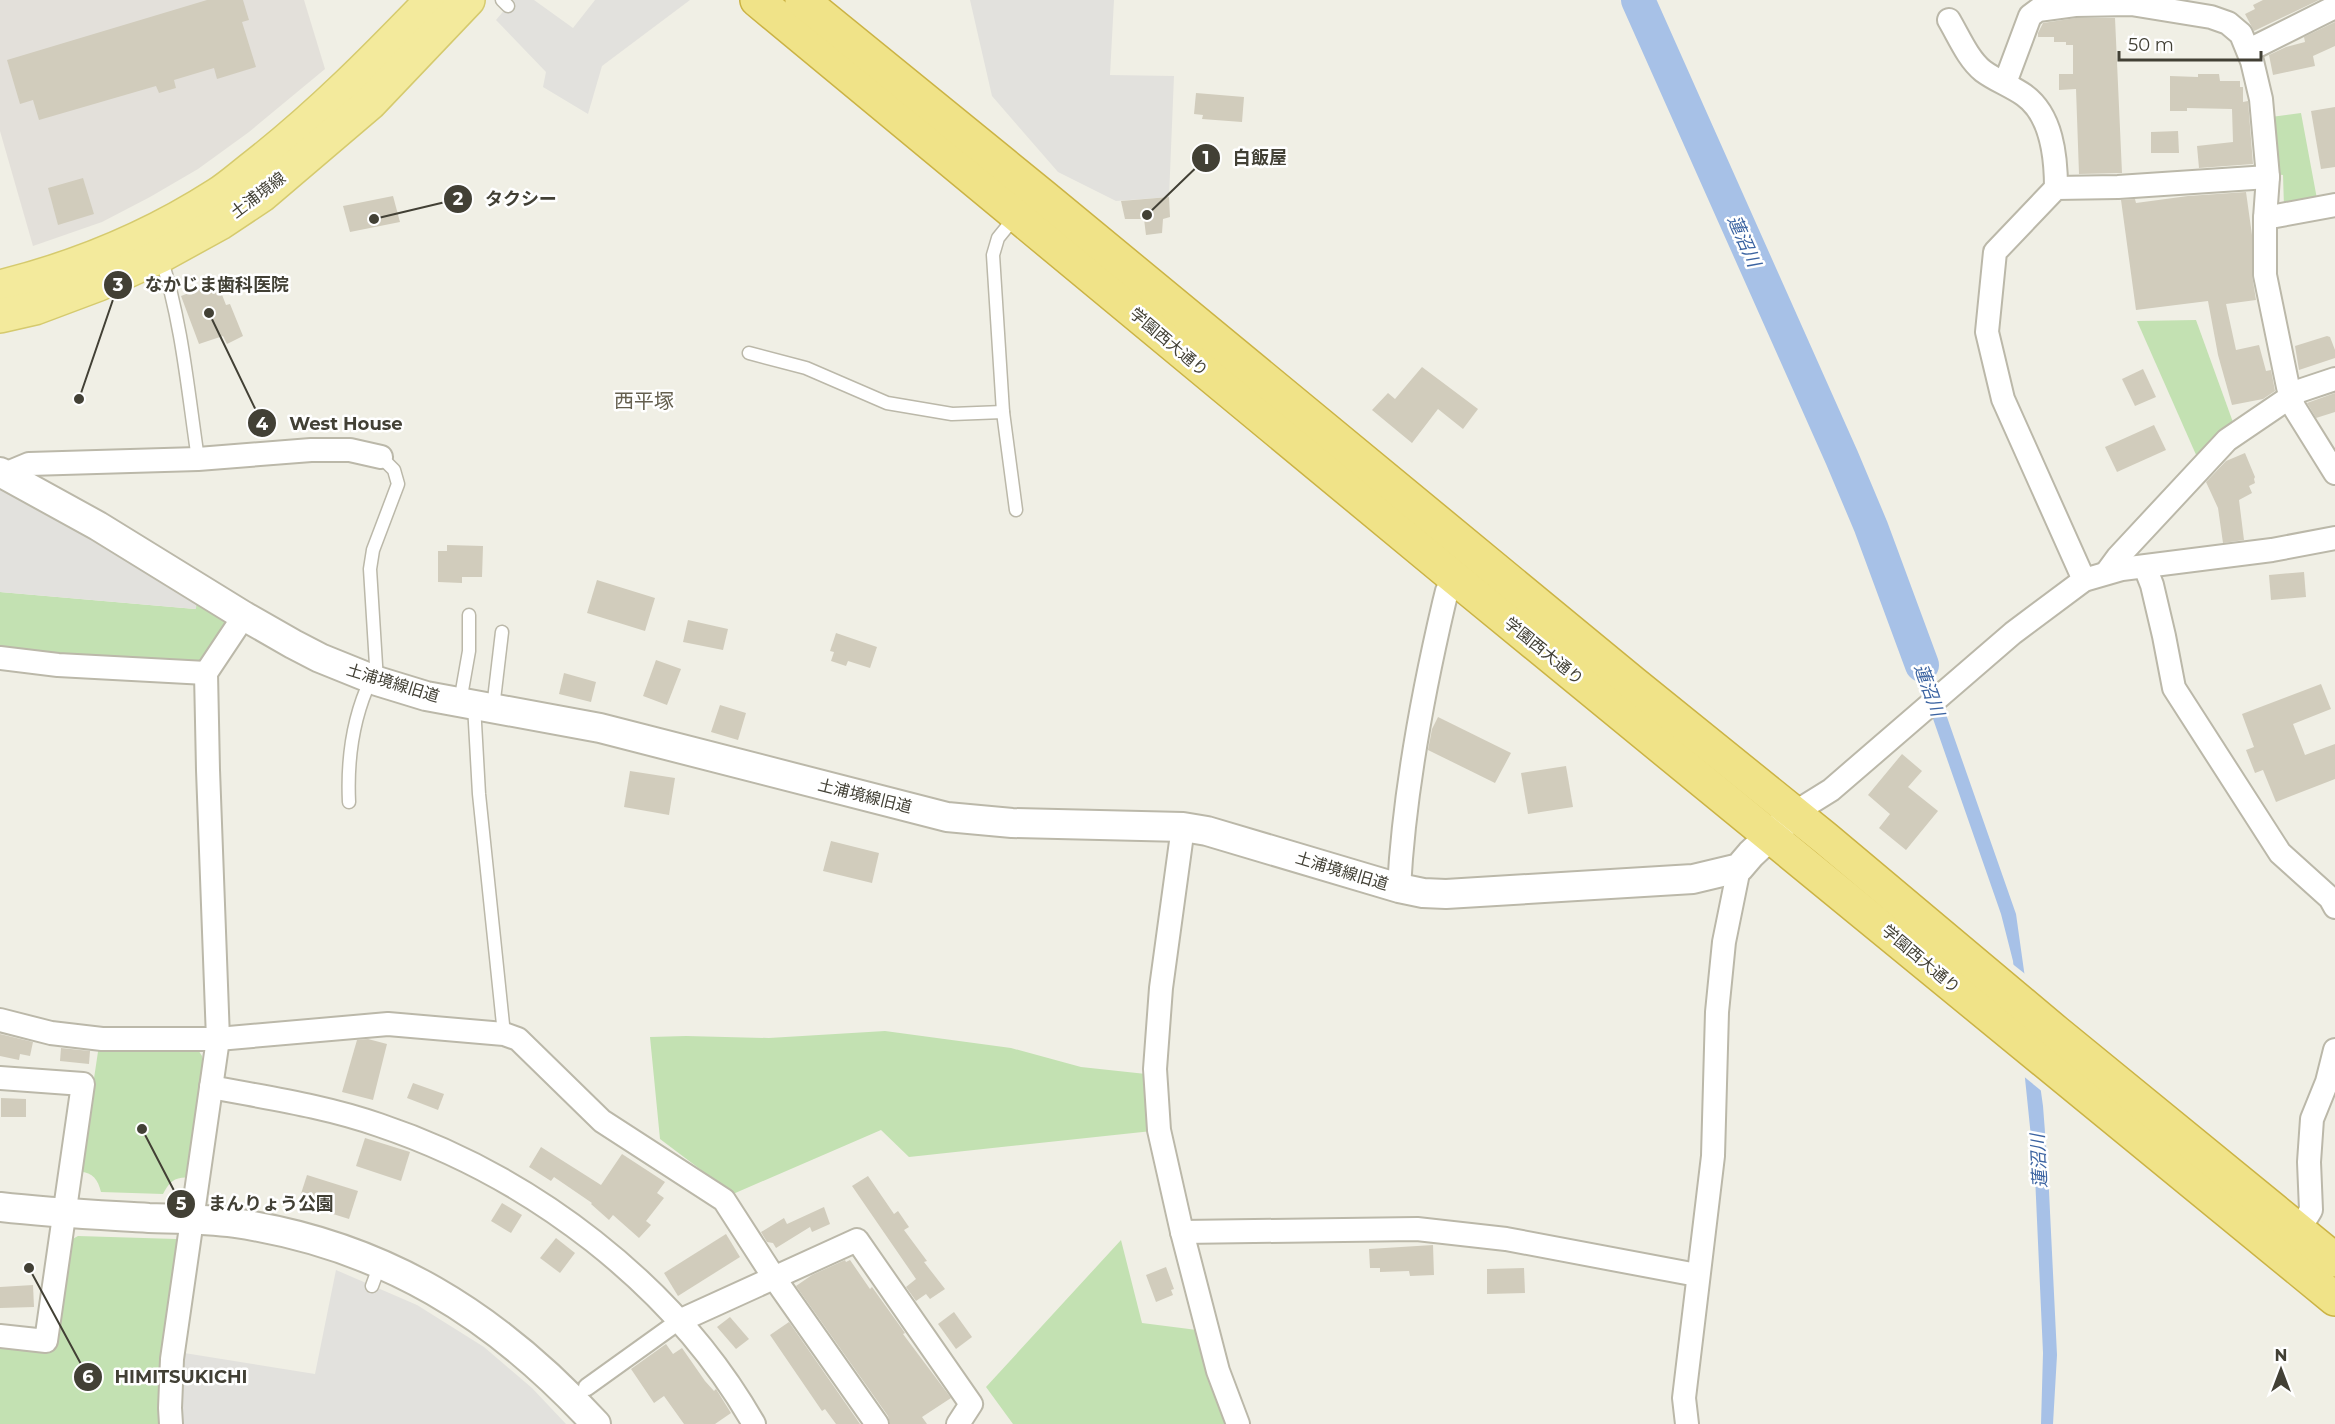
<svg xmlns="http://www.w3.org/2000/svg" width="2335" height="1424" viewBox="0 0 2335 1424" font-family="Montserrat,'Noto Sans JP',sans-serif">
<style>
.industrial{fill:#e3e0da}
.green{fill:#c3e1b2}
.parking{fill:#e2e1dd}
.water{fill:#a7c1e7}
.pier{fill:#f0efe5}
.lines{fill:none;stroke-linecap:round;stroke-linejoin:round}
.river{stroke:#a7c1e7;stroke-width:34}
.building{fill:#d1ccbc}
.service-casing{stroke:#bbb8a9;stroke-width:15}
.pedestrian-casing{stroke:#bbb8a9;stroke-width:20}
.minor-casing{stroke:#bbb8a9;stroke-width:26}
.tertiary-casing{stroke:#bbb8a9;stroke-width:32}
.primary-casing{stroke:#d5ca6e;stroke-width:36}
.trunk-casing{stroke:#cbb345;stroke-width:36}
.service{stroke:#fff;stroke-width:12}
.pedestrian{stroke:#fff;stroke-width:16}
.minor{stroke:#fff;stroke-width:22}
.tertiary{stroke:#fff;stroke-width:28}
.primary{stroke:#f3ea9c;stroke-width:33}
.trunk{stroke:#f0e388;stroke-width:33}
.labels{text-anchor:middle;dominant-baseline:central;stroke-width:5;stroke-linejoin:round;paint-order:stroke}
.street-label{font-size:16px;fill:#424035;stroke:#fff}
.water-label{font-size:18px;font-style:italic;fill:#3b63a1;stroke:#fff}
.quarter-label{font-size:20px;fill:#645f4e;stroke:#fff}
.leader{fill:none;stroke:#424035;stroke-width:2}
.callout-dot{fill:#424035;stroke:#fff;stroke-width:2}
.mark-label{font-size:18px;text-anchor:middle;font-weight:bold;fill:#fff}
.callout-label{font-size:18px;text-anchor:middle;font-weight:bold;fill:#424035;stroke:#fff;stroke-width:5;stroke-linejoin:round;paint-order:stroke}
</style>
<rect width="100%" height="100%" fill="#f0efe5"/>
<!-- industrial -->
<polygon class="industrial" points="0,0 304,0 325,69 249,132 198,169 150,197 102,222 33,246 0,131"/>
<!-- green -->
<g class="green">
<polygon points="2301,113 2317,199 2284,207 2283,175 2273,174 2271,117"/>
<polygon points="2196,320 2234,425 2197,457 2137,321"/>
<polygon points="0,592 195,609 197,597 231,617 199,664 0,651"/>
<polygon points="885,1031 1011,1048 1081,1067 1146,1074 1152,1131 909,1157 881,1130 733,1194 660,1139 650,1037 686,1036 769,1038"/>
<path d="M99,1045h96l7,11v29l-10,93c-15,-2 -22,2 -29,16l-62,-2c-3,-12 -8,-20 -21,-20z"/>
<polygon points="78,1236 176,1239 180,1247 163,1424 0,1424 0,1346 52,1351 64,1297 69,1241"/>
<polygon points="1121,1240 1142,1323 1197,1330 1227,1424 1013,1424 986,1387"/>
</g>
<!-- parking -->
<g class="parking">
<polygon points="513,0 534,0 573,28 595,0 690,0 602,66 588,114 543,87 546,72 496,20"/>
<polygon points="970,0 1114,0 1110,75 1174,76 1169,197 1116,201 1058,172 992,96"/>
<polygon points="0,484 197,597 196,609 0,592"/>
<polygon points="336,1270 417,1305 484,1347 532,1388 566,1424 179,1424 178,1352 315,1374"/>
</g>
<!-- water -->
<polygon class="water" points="1913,620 2016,914 2043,1106 2048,1171 2057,1355 2053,1424 2041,1424 2043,1353 2035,1176 2013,961 2001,914 1900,624"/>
<!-- pier -->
<polygon class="pier" points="2010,962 2029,977 2044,1093 2022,1075"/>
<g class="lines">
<!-- river -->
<polyline class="river" points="1638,0 1842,458 1871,527 1922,665"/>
</g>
<!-- building -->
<g class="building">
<polygon points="207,0 243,0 249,20 242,22 256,67 217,79 214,68 174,80 176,88 159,93 156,86 39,120 33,100 20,104 7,60"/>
<polygon points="2263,0 2319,0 2254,31 2245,14 2255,9 2253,5"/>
<polygon points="2076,18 2115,18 2122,173 2079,174 2076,89 2059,90 2059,74 2073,74 2073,45 2066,45 2066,42 2054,42 2054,37 2038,37 2038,33 2043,23"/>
<polygon points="2335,22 2335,46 2313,56 2315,66 2273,75 2269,55 2286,47 2305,42 2304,37"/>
<polygon points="2198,74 2219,74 2220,81 2240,81 2240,87 2243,87 2243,102 2248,101 2253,164 2199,168 2197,146 2233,142 2232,109 2187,108 2187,111 2170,111 2170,76 2198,77"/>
<polygon points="1196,93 1244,97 1242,122 1202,119 1203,115 1194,114"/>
<polygon points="2335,107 2335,167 2321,169 2311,111"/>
<polygon points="2178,131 2179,153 2151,153 2151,132"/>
<polygon points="83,178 94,214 58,225 48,188"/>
<polygon points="2246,192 2252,235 2252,275 2256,300 2226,304 2236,350 2259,345 2266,371 2271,370 2275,391 2263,399 2232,405 2218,355 2208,301 2136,310 2121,200 2135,199 2136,203 2188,196"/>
<polygon points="393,196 400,222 350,232 343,206"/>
<polygon points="1169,197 1170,217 1163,219 1162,233 1146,235 1144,219 1125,219 1121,201"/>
<polygon points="217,282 226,305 230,304 243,336 227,344 223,336 199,344 181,296"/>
<polygon points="2327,336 2330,337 2335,350 2335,358 2299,370 2295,346"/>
<polygon points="1422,367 1478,409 1463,429 1438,409 1412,443 1372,410 1388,393 1395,399"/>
<polygon points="2143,369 2156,397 2135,406 2122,379"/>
<polygon points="2335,393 2335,412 2316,418 2307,403"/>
<polygon points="2154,425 2166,450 2117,472 2105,447"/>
<polygon points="2245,453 2255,477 2254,479 2255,483 2249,486 2252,493 2239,500 2244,540 2223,543 2218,508 2206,482 2226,461"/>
<polygon points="447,545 483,546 482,577 462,577 462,583 438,582 438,551 447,551"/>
<polygon points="2304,572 2306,597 2271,600 2269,575"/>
<polygon points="597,580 655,598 645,631 587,613"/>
<polygon points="688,620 728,629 723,650 683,642"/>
<polygon points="836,633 877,647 870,668 848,661 846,666 831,661 834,652 830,651"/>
<polygon points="656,660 681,669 667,705 643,696"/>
<polygon points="564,673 596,682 591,702 559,694"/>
<polygon points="2321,684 2331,709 2293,724 2305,755 2335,744 2335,779 2276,802 2263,770 2255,773 2246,750 2254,747 2242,714"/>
<polygon points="720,705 746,713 738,740 711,732"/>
<polygon points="1438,717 1511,753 1495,783 1428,750 1432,729"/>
<polygon points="1902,754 1922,771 1908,787 1938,811 1906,850 1879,828 1890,814 1868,795"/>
<polygon points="1566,766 1573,807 1528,814 1521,773"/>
<polygon points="630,771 675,778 669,815 624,807"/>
<polygon points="831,841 879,853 872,883 823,871"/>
<polygon points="0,1034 33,1042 30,1056 20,1054 19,1060 0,1056"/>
<polygon points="368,1039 387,1044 373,1100 342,1092 357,1040"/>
<polygon points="61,1048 90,1051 89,1064 60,1061"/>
<polygon points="413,1083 444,1094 438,1110 407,1098"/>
<polygon points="1,1098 26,1099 26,1117 1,1117"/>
<polygon points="365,1138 410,1152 401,1181 356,1166"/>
<polygon points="541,1147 601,1185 622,1154 665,1182 657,1193 664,1198 646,1221 651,1225 639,1238 613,1215 609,1220 591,1204 592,1203 554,1177 551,1181 529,1167"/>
<polygon points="307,1175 358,1191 349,1219 298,1203"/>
<polygon points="868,1176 894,1214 898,1211 909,1227 904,1230 927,1261 924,1262 945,1289 930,1299 926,1294 916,1301 906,1287 916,1279 852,1186"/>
<polygon points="502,1203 522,1215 511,1233 491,1221"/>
<polygon points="824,1207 830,1224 812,1232 810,1227 776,1248 773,1243 767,1242 761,1232 784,1218 787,1224"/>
<polygon points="726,1234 740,1257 678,1296 664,1273"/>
<polygon points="556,1238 575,1253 560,1273 540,1258"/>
<polygon points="1433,1245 1434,1275 1410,1276 1409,1271 1380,1272 1380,1268 1370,1268 1369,1249"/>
<polygon points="845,1260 846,1262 850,1260 870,1289 872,1287 905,1333 903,1334 951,1398 922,1417 927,1424 890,1424 888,1416 796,1286 812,1275"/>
<polygon points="1166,1267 1174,1289 1171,1290 1173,1295 1156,1302 1146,1275"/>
<polygon points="1524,1268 1525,1293 1487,1294 1487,1269"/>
<polygon points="33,1285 34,1307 0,1308 0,1287"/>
<polygon points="954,1312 972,1337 956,1349 938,1324"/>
<polygon points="730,1317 749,1339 736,1349 717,1327"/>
<polygon points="789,1322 860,1424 836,1424 825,1409 822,1411 770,1335"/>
<polygon points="666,1344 673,1354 682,1348 705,1381 714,1391 716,1389 731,1413 715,1424 684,1424 664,1396 654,1403 631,1369"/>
</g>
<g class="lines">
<defs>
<g id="service">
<polyline points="502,0 508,6"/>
<polyline points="1015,217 998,238 993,255 1003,412 1016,510"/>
<path d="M161,258c21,64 27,134 37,201"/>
<polyline points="749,353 806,368 887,403 952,414 1003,412"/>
<polyline points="377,681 370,569 373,550 398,484 394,470 381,457"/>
<polyline points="460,702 469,651 469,615"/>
<polyline points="474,705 479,794 504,1034"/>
<polyline points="493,708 502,632"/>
<path d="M349,802c-2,-43 3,-83 22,-123"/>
<polyline points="372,1286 380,1264"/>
</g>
<polyline id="pedestrian" points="587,1387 679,1321"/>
<g id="minor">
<path d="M1949,20c10,17 19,39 34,51 12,9 28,15 41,24 28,20 32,61 32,93"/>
<polyline points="2249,50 2335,7"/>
<polyline points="2005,83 2030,16 2038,10 2075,5 2131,4 2211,17 2228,23 2241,34 2252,61 2261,99 2268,177 2265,218 2265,275 2288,387 2294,407 2335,473"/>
<polyline points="2265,218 2335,205"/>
<polyline points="5,474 29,464 198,459 311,450 350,450 381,457"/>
<polyline points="2145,567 2152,585 2164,636 2174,688 2280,853 2330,898 2335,907"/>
<polyline points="2107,572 2118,557 2227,440 2299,391 2335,379"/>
<polyline points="2084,580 2003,399 1987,332 1995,252 2056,188 2118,187 2268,177"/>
<polyline points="0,658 58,665 206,673"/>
<polyline points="1794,813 1831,790 2013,633 2084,580 2122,569 2272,550 2335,538"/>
<polyline points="1183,827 1161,988 1155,1069 1159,1130 1182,1232 1218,1371 1238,1424"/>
<path d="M1399,888c5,-95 23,-191 45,-285l3,-12 8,-13"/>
<polyline points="0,1020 51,1033 102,1039 218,1039 388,1024 504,1034 518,1039 602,1121 724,1200 775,1279 877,1424"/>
<polyline points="0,1078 83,1084 46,1341 0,1336"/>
<path d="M211,1087c57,11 114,19 168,38 152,51 295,159 375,299"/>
<polyline points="2299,1230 2311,1210 2309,1162 2312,1119 2327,1082 2335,1050"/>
<polyline points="1182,1232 1417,1229 1506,1239 1697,1275"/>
<polyline points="679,1321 857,1240 971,1404 958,1424"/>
<polyline points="171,1424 170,1408 172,1359 218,1039 208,770 206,673 244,616"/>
<polyline points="1687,1424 1684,1398 1713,1156 1717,1012 1724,942 1739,868"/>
</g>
<g id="tertiary">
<polyline points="0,472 98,526 244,616 293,644 320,658 377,681 426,696 600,728 947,817 1012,823 1183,827 1207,831 1399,888 1423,893 1446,894 1693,879 1739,868 1751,854 1786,821"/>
<path d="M0,1207c50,6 99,8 149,11 29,1 58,1 86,5 149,22 261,92 361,201"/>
</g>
<g id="primary">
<path d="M0,287c77,-19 150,-49 217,-92 14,-9 26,-20 39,-30 64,-50 120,-107 176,-165"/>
<polyline points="0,316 35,308 99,284 160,256 220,223 262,195 370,103 468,0"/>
</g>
<g id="trunk">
<polyline points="757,0 1455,578 2335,1299"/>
<polyline points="802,0 1044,197 1633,683 1825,838 2056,1032 2335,1260"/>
</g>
</defs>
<!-- service casing -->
<use href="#service" class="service-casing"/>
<!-- pedestrian casing -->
<use href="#pedestrian" class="pedestrian-casing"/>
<!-- minor casing -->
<use href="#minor" class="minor-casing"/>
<!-- tertiary casing -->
<use href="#tertiary" class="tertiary-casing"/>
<!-- primary casing -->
<use href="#primary" class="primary-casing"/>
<!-- trunk casing -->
<use href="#trunk" class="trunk-casing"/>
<!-- service -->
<use href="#service" class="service"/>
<!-- pedestrian -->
<use href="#pedestrian" class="pedestrian"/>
<!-- minor -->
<use href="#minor" class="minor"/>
<!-- tertiary -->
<use href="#tertiary" class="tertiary"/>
<!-- primary -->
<use href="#primary" class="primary"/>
<!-- trunk -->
<use href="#trunk" class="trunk"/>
</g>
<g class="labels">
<!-- street labels -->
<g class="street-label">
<text transform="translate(258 195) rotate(-37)">土浦境線</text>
<text transform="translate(1169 342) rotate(40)">学園西大通り</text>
<text transform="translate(1544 651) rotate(39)">学園西大通り</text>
<text transform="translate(393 683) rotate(17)">土浦境線旧道</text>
<text transform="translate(865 796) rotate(14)">土浦境線旧道</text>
<text transform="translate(1342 871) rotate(17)">土浦境線旧道</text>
<text transform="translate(1921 959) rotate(40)">学園西大通り</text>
</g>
<!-- water labels -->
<g class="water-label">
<text transform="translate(1744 241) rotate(66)">蓮沼川</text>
<text transform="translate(1929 690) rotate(70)">蓮沼川</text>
<text transform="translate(2039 1161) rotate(-93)">蓮沼川</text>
</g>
<!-- quarter labels -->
<g class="quarter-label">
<text x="644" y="401">西平塚</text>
</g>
</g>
<!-- callouts -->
<path class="leader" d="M1147 215L1206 158M374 219L458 199M79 399L118 285M209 313L262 423M142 1129L181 1204M29 1268L88 1377"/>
<g class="callout-dot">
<circle cx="1147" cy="215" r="6"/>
<circle cx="374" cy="219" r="6"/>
<circle cx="79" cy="399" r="6"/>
<circle cx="209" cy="313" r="6"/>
<circle cx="142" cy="1129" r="6"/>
<circle cx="29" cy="1268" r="6"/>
<circle cx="1206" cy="158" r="15"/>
<circle cx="458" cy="199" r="15"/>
<circle cx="118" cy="285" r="15"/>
<circle cx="262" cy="423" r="15"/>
<circle cx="181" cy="1204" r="15"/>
<circle cx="88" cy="1377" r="15"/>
</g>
<g class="mark-label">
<text x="1206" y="164">1</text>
<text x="458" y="205">2</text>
<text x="118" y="291">3</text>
<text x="262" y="430">4</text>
<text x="181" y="1210">5</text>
<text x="88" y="1383">6</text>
</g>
<g class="callout-label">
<text x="1260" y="164">白飯屋</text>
<text x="521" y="205">タクシー</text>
<text x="217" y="291">なかじま歯科医院</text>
<text x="346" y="430">West House</text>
<text x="271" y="1210">まんりょう公園</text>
<text x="181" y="1383">HIMITSUKICHI</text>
</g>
<!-- north arrow -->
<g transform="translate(2281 1370)" stroke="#ffffff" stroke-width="4.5" paint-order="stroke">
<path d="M0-4.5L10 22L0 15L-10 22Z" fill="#424035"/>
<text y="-9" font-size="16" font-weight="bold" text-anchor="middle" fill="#424035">N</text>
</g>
<!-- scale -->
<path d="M2119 51v9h142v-9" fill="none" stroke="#424035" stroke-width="3"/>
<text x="2128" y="51" font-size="18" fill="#424035" stroke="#ffffff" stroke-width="4.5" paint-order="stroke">50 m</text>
</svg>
